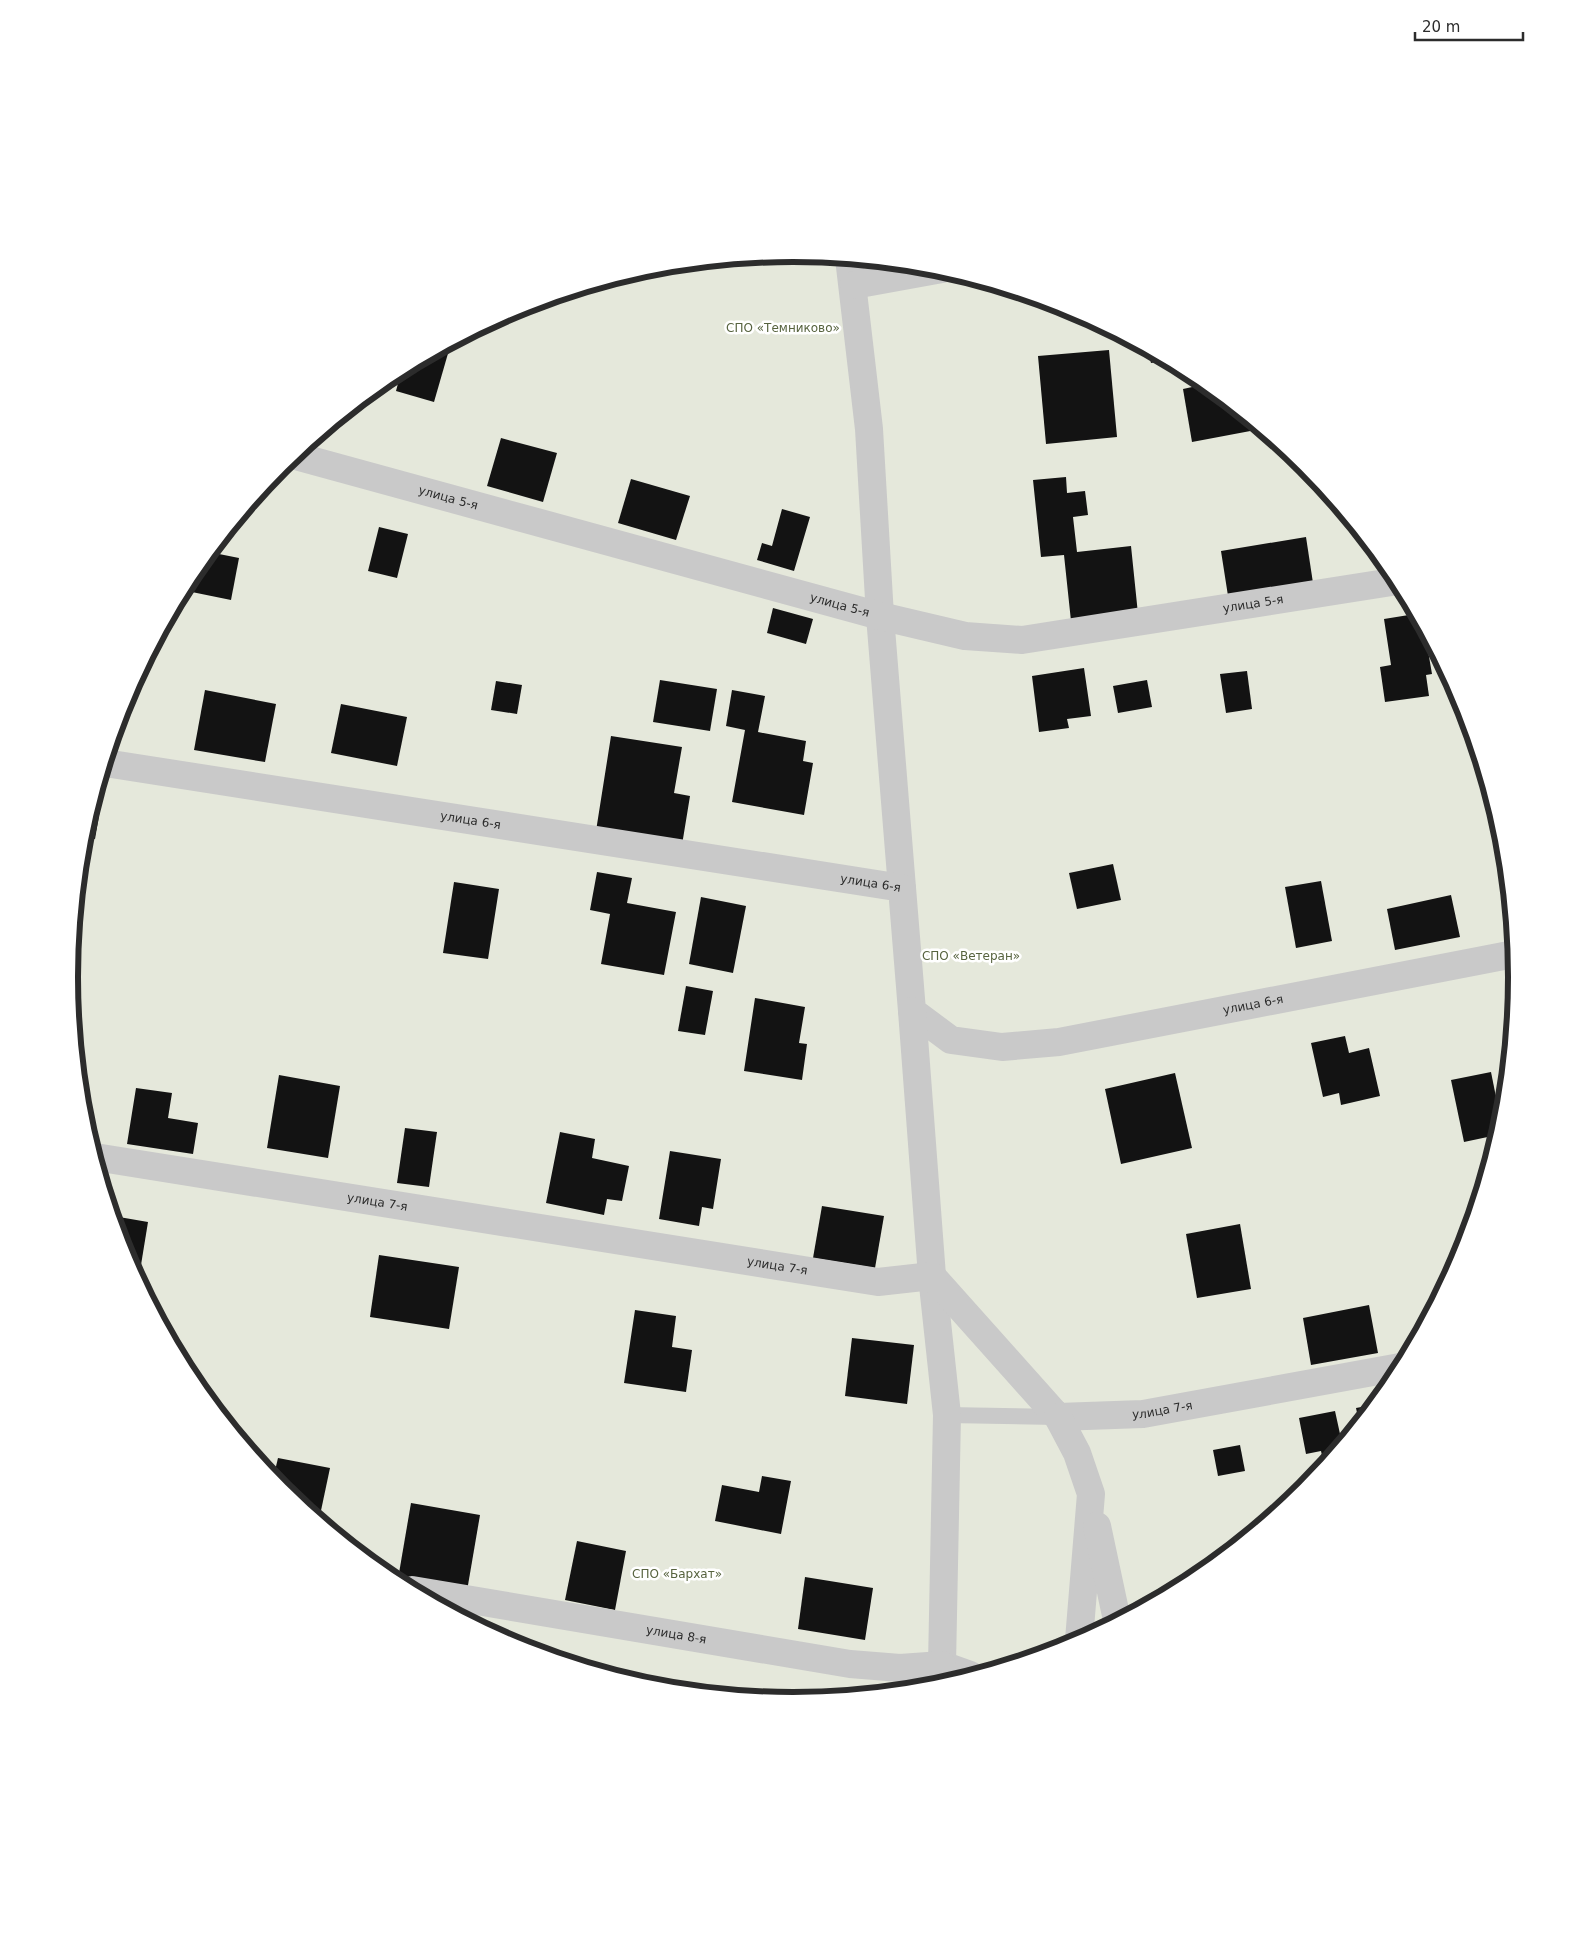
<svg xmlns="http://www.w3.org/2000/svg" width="1585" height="1953" viewBox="0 0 1585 1953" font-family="'DejaVu Sans',sans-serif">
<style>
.green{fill:#e5e8db}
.building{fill:#131313}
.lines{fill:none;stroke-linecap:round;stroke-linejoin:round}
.lane{stroke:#c9c9c9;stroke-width:16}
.street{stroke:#c9c9c9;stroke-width:28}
.labels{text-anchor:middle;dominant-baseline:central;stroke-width:5;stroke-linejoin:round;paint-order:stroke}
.park-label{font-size:12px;fill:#57633f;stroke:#fff}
.street-label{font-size:12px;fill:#2c2c2c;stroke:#fff}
.rim{fill:none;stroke:#2c2c2c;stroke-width:6}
</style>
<rect width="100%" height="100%" fill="#fff"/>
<!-- green -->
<circle class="green" cx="792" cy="976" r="721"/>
<!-- building -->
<g class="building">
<polygon points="451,343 434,402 396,391 402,368"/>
<polygon points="1109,350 1117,437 1046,444 1038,356"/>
<polygon points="1148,350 1167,360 1151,363"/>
<polygon points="1206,384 1249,419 1261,429 1192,442 1183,389"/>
<polygon points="501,438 557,453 543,502 487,486"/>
<polygon points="1066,477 1067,493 1085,491 1088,515 1073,517 1077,552 1131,546 1138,614 1071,621 1064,555 1041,557 1033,480"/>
<polygon points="631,479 690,496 676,540 618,523"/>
<polygon points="782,509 810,517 794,571 757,560 762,543 772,546"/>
<polygon points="379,527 408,534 397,578 368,571"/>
<polygon points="1306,537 1313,583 1228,596 1221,551"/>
<polygon points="209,552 239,558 231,600 182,590 191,574"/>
<polygon points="773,608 813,619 806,644 767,633"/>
<polygon points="1415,614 1425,633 1432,674 1426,675 1429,696 1385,702 1380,667 1391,665 1384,619"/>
<polygon points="1084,668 1091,716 1067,719 1069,728 1039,732 1032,676"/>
<polygon points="1247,671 1252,709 1226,713 1220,674"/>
<polygon points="660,680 717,689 710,731 653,722"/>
<polygon points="1147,680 1152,707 1118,713 1113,686"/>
<polygon points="496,681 522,685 517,714 491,710"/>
<polygon points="205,690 276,704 265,762 194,750"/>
<polygon points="732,690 765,696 758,732 806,741 803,761 813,763 804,815 732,802 745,730 726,726"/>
<polygon points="341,704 407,717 397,766 331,753"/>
<polygon points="611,736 682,747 674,793 690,796 682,845 596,831"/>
<polygon points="91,808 100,810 95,839 83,837"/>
<polygon points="1113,864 1121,900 1077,909 1069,873"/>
<polygon points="597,872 632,878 627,903 676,912 664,975 601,964 610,914 590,910"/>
<polygon points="1321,881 1332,941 1296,948 1285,887"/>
<polygon points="454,882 499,889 488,959 443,953"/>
<polygon points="1451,895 1460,937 1395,950 1387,909"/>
<polygon points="701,897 746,906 733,973 689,964"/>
<polygon points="686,986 713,991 705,1035 678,1031"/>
<polygon points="755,998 805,1007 799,1043 807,1044 802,1080 744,1071"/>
<polygon points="1345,1036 1349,1053 1369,1048 1380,1096 1341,1105 1339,1093 1323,1097 1311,1043"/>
<polygon points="1491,1072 1501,1122 1497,1135 1464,1142 1451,1080"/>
<polygon points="1175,1073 1192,1148 1121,1164 1105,1089"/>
<polygon points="279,1075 340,1086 328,1158 267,1148"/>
<polygon points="136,1088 172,1093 168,1118 198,1123 193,1154 127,1144"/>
<polygon points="405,1128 437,1132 429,1187 397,1183"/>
<polygon points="560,1132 595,1139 592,1158 629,1166 622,1201 607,1199 604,1215 546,1203"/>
<polygon points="670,1151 721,1159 713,1209 702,1207 699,1226 659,1219"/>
<polygon points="822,1206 884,1216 875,1268 813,1258"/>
<polygon points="119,1217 148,1222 141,1265 129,1263 124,1253 117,1230"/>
<polygon points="1240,1224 1251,1289 1197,1298 1186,1234"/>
<polygon points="379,1255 459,1267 449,1329 370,1317"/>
<polygon points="1369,1305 1378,1353 1311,1365 1303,1318"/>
<polygon points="635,1310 676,1316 672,1347 692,1350 686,1392 624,1383"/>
<polygon points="852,1338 914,1345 907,1404 845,1396"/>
<polygon points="1372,1405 1360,1420 1359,1422 1356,1408"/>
<polygon points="1335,1411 1342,1443 1324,1464 1321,1451 1306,1454 1299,1418"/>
<polygon points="1240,1445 1245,1471 1218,1476 1213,1450"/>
<polygon points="278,1458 330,1468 319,1520 281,1488 273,1479"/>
<polygon points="762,1476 791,1481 781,1534 715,1521 722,1485 759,1492"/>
<polygon points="411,1503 480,1515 467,1591 398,1579"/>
<polygon points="577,1541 626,1551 615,1610 565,1600"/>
<polygon points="805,1577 873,1588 865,1640 798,1629"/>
</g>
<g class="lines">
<!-- lane -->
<polyline class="lane" points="947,1415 1058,1417"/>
<!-- street -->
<g class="street">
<polyline points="849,258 869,429 880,616 902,888"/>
<polyline points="854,285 942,269"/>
<path id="s1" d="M292,455l588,161 85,20 57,4 376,-59"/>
<path id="s2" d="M105,763l797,125 10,123 39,29 51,7 57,-5 455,-88"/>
<polyline points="912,1011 932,1276 947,1415 942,1665 970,1675"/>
<path id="s3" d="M95,1157l783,125 54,-6 126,141 85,-3 257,-47"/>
<polyline points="1058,1417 1077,1453 1091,1494 1079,1640"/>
<polyline points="1097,1526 1117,1620"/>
<path id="s4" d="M412,1590l438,74 50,4 42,-3"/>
</g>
</g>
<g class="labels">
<!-- park labels -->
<g class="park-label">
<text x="783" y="328">СПО «Темниково»</text>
<text x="971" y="956">СПО «Ветеран»</text>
<text x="677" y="1574">СПО «Бархат»</text>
</g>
<!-- street labels -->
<g class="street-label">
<text stroke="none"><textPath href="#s1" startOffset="162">улица 5-я</textPath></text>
<text stroke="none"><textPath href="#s1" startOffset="988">улица 5-я</textPath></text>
<text stroke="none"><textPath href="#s1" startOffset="568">улица 5-я</textPath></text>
<text stroke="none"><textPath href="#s2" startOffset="370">улица 6-я</textPath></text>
<text stroke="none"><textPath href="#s2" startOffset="775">улица 6-я</textPath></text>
<text stroke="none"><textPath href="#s2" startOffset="1285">улица 6-я</textPath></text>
<text stroke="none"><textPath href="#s3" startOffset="286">улица 7-я</textPath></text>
<text stroke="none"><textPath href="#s3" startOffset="691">улица 7-я</textPath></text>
<text stroke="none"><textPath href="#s3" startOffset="1141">улица 7-я</textPath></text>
<text stroke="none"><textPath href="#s4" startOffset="268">улица 8-я</textPath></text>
</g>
</g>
<!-- crop -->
<path d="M0 0H1585V1953H0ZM78 977a715 715 0 1 1 1430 0a715 715 0 1 1-1430 0Z" fill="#fff" fill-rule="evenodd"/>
<path class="rim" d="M78 977a715 715 0 1 1 1430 0a715 715 0 1 1-1430 0Z"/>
<!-- scale -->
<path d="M1415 32v8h108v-8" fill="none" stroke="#2c2c2c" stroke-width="2.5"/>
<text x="1422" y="32" font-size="15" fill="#2c2c2c" stroke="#ffffff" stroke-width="4" paint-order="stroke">20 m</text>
</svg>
